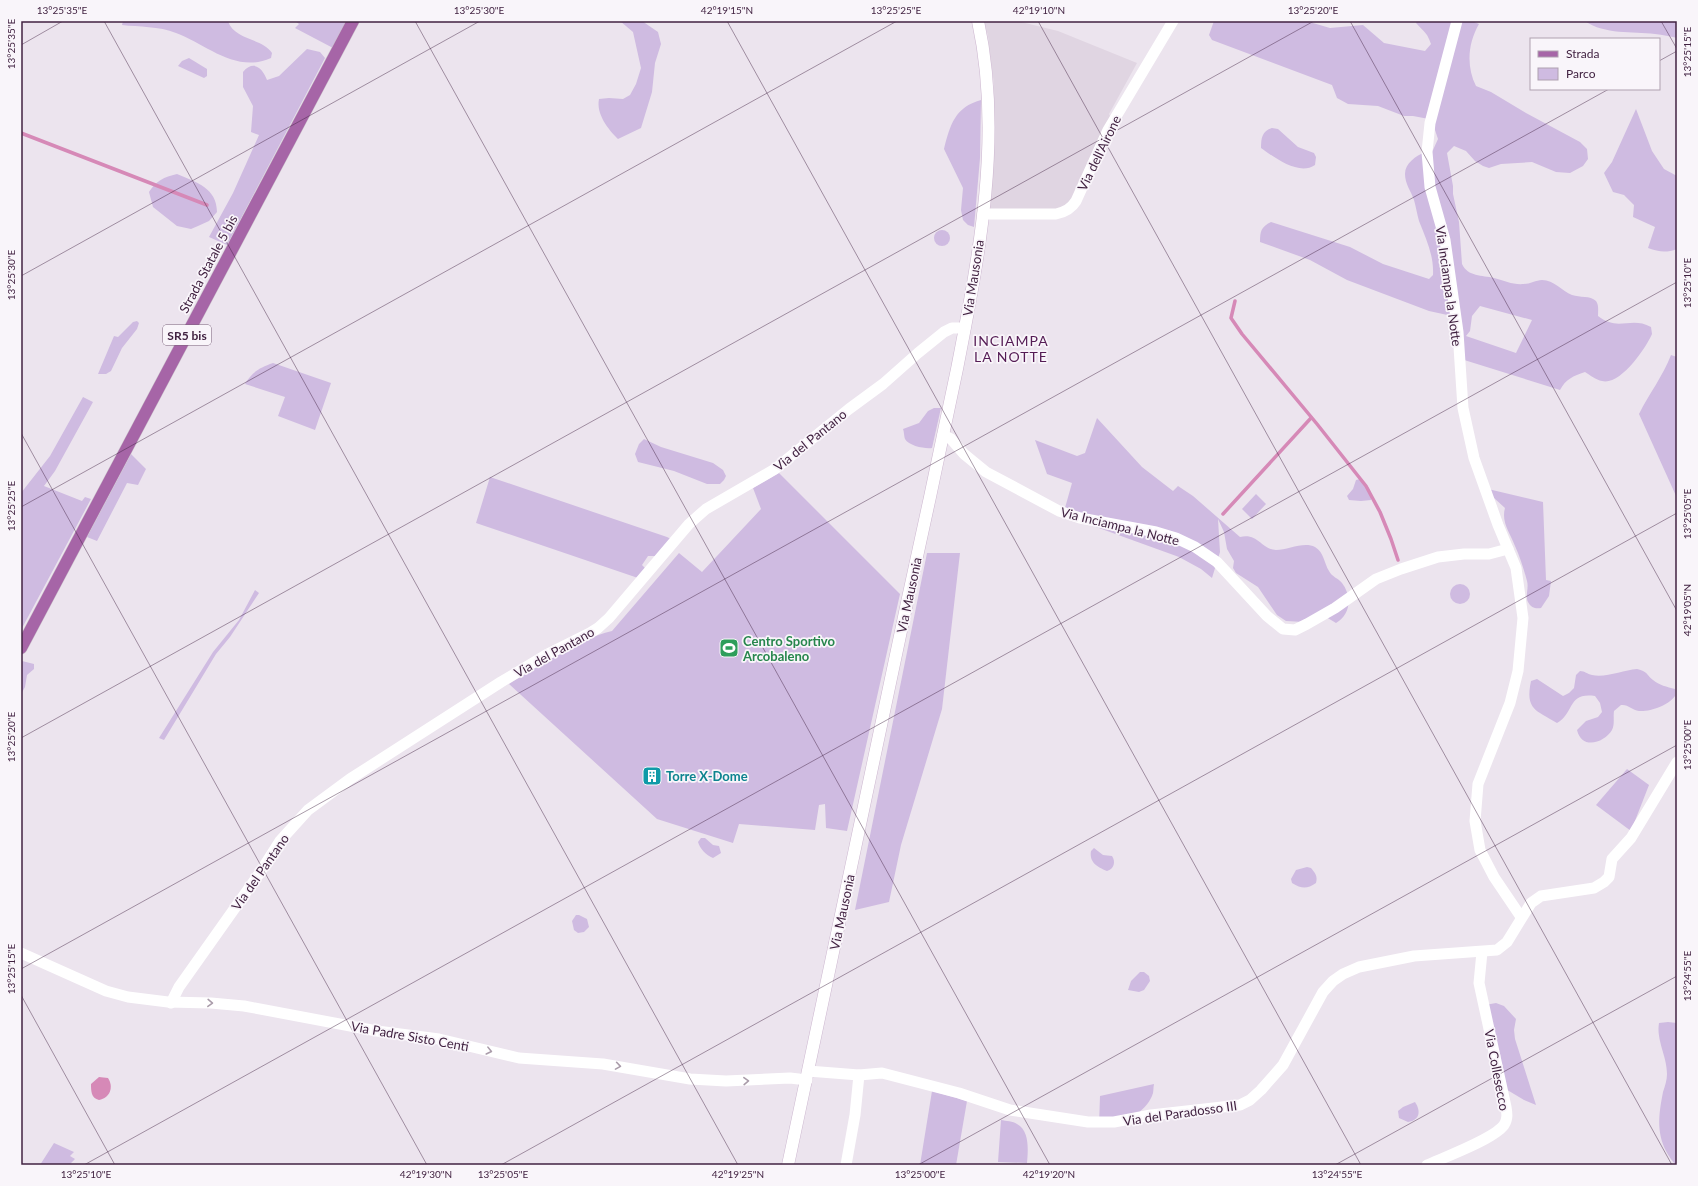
<svg xmlns="http://www.w3.org/2000/svg" width="1698" height="1186" viewBox="0 0 1698 1186" font-family="Lato,sans-serif">
<style>
.built{fill:#e0d5e2}
.green{fill:#cfbbe1;fill-rule:evenodd}
.water{fill:#d689b7}
.lines{fill:none;stroke-linecap:round;stroke-linejoin:round}
.stream{stroke:#d689b7;stroke-width:3.5}
.secondary-casing{stroke:#ccb6cf;stroke-width:13}
.primary-casing{stroke:#cac1ca;stroke-width:13}
.street{stroke:#fff;stroke-width:11}
.secondary{stroke:#fff;stroke-width:12}
.primary{stroke:#a665a7;stroke-width:12}
.oneway{stroke:#aa9caa}
.ticks{fill:none;stroke:#412241;stroke-width:1;stroke-opacity:0.45}
.labels{text-anchor:middle;dominant-baseline:central;stroke-width:3.5;stroke-linejoin:round;paint-order:stroke}
.shield{fill:#f9f5fa;stroke:#786178;stroke-width:1}
.shield-label{font-size:12px;font-weight:bold;fill:#412241}
.street-label{font-size:13px;fill:#412241;stroke:#f9f5fa}
.leisure-label{font-size:13px;font-weight:bold;fill:#27864d;stroke:#f9f5fa;text-anchor:start}
.culture-label{font-size:13px;font-weight:bold;fill:#0d838f;stroke:#f9f5fa;text-anchor:start}
.neighbourhood-label{font-size:14px;letter-spacing:1px;fill:#551c55;stroke:#f9f5fa}
.neatline{fill:none;stroke:#412241;stroke-width:1.5}
.ticks-label{font-size:10px;text-anchor:middle;fill:#412241}
</style>
<rect width="100%" height="100%" fill="#ece4ee"/>
<!-- built -->
<polygon class="built" points="984,21 1017,21 1058,31 1137,63 1109,114 1112,120 1077,195 1063,211 990,214 994,154 994,85 988,36"/>
<!-- green -->
<g class="green">
<path d="M123,21h105c6,19 34,17 44,32l-1,5c-35,16 -65,-14 -95,-25 -17,-7 -37,-6 -54,-8z"/>
<polygon points="295,21 347,21 333,48 295,28 299,24"/>
<path d="M620,21h22l16,11 3,12 -6,19 -3,29 -11,36 -23,11c-10,-10 -22,-25 -19,-40l10,-1 14,1 7,-4 6,-11 5,-16 -8,-36z"/>
<path d="M1214,21h92l24,7 33,-3 21,18 41,8 6,-7c-4,-12 -7,-12 -15,-21l1,-2h38l-26,98 -16,-3h-9l-26,-10 -30,-2 -11,-6 -5,-13 -120,-45 -3,-5z"/>
<path d="M1459,21h13l7,3c-11,19 -13,42 -3,62l15,6 35,21 54,29 7,7 1,10 -5,7 -13,7 -14,-1 -24,-10 -31,2 -12,4 -6,-2 -8,-5 -9,-10 -12,-5 -7,7 6,33v8l6,28 3,42c6,13 20,11 32,14 11,3 19,7 30,6 6,0 12,-4 18,-4 12,0 20,11 30,15 8,3 18,0 24,6 3,4 2,10 2,15 3,2 7,5 11,6 13,5 26,-4 42,5l1,7c-6,14 -32,52 -50,47 -6,-1 -12,-6 -17,-9 -12,4 -19,7 -25,18l-99,-31 -33,-206 5,-3 5,-11 -5,-15zM1480,306l52,14 -16,33 -50,-17 4,-5 2,-15z"/>
<path d="M1585,21h92v17c-7,-2 -14,-3 -22,-4 -23,-3 -50,1 -70,-13z"/>
<path d="M307,49l13,3 5,6 -98,187 -18,-8 24,-44 26,-58 -8,-3 2,-26 -10,-19v-15c11,-13 20,-3 24,8l12,-4z"/>
<polygon points="189,58 207,69 207,76 204,78 178,66 182,61"/>
<path d="M981,100l-1,58 -6,69 -6,-2 -5,-5 -2,-10 2,-22 -19,-39c6,-24 11,-42 37,-49z"/>
<path d="M1636,109l16,42 12,18 13,7v73c-11,4 -18,3 -29,-1l7,-21 -22,-10 1,-12 -10,-10 -11,-3 -9,-19 8,-11z"/>
<path d="M1272,128l6,1 20,18 16,6 2,4 -1,8c-16,11 -40,-7 -54,-17 0,-10 1,-17 11,-20z"/>
<path d="M1425,152l15,79 12,85 -23,-5 -82,-31 -37,-20 -50,-18c0,-11 1,-15 11,-20l79,25 33,17 46,15 4,-4c1,-20 -7,-36 -14,-54 -2,-7 -3,-14 -5,-21 -3,-9 -9,-16 -9,-26 0,-11 11,-18 20,-22z"/>
<path d="M177,174c19,8 40,14 40,38l-8,9 -11,5 -7,3 -14,-3 -24,-19 -4,-15c7,-11 15,-15 28,-18z"/>
<circle cx="942" cy="238" r="8"/>
<polygon points="137,321 139,323 137,329 122,348 111,371 106,374 98,374 114,336 118,337 133,322"/>
<path d="M1671,355l6,2v141l-38,-84c10,-20 24,-38 32,-59z"/>
<path d="M273,363l58,20 -16,47 -37,-14 7,-19 -40,-13c7,-12 14,-16 28,-21z"/>
<polygon points="83,397 93,402 55,471 44,486 82,501 85,497 91,499 21,630 21,493 50,456"/>
<path d="M934,408h7l-9,40c-7,1 -23,-2 -27,-9 -1,-3 -1,-8 -2,-10l16,-6 9,-12z"/>
<path d="M1097,418l45,49 31,24 5,-5 15,10 47,41c19,-4 20,12 36,13 12,0 28,-9 39,-3 9,5 9,16 14,24 3,6 9,7 13,12 10,13 9,31 -6,40l-15,-9 -17,8 -18,-1 -9,-6 -19,-28 -22,-14 -3,-5 1,-7 -7,-12 -3,-17 -6,-13 2,33 -8,26 -11,-9 -22,-12 -116,-42 9,-32 -25,-9 -12,-34 42,16 8,-3z"/>
<polygon points="644,439 661,447 713,463 723,470 726,476 724,480 720,484 707,484 674,471 638,462 635,454 639,444"/>
<polygon points="131,454 146,469 138,485 127,483 97,541 87,537"/>
<path d="M779,473l121,121 -53,237 -21,-3 -1,-24 -6,1 -4,25 -76,-6 -6,19 -76,-24 -148,-135c31,-19 67,-44 103,-53l67,-78 23,19 59,-63 -8,-21z"/>
<polygon points="490,477 667,537 671,539 657,556 648,556 642,565 646,569 638,578 476,523"/>
<path d="M1360,479c7,5 13,12 11,21l-10,1 -12,-1 -2,-4 6,-7 3,-9z"/>
<path d="M1488,489l55,13 3,78 5,1 -2,15 -8,12c-5,1 -10,0 -13,-6 -3,-6 1,-14 -1,-21 -3,-11 -7,-24 -12,-35 -5,-13 -14,-24 -10,-38l-11,-10z"/>
<polygon points="1256,494 1266,504 1252,519 1242,509"/>
<polygon points="927,553 960,553 942,709 901,845 889,902 855,910"/>
<circle cx="1460" cy="594" r="10"/>
<polygon points="255,590 259,593 230,637 216,654 164,740 159,738 213,652 239,620"/>
<polygon points="22,661 34,664 34,669 27,675 25,687 21,694"/>
<path d="M1637,669c11,3 8,4 16,11 6,5 14,7 22,9v7c-6,9 -25,16 -36,15 -7,-1 -11,-7 -18,-6l-7,6c-1,6 1,13 -2,19 -7,12 -30,21 -35,0l9,-9 12,-4 4,-5 -2,-9 -5,-7c-28,-4 -20,17 -38,27 -21,-13 -32,-13 -26,-42l6,-2 26,17 6,-3 5,-5 2,-13 4,-4c5,0 7,3 12,4 14,3 31,-5 45,-6z"/>
<polygon points="1627,769 1649,785 1631,831 1596,805"/>
<path d="M701,838h4l8,7 6,1 2,7 -8,5c-7,-3 -13,-9 -15,-16z"/>
<path d="M1094,848l9,7 9,1c4,6 2,13 -5,15 -10,-4 -18,-9 -16,-20z"/>
<path d="M1307,867l4,1c4,5 7,8 5,15 -9,6 -14,6 -24,0l-1,-4 5,-9z"/>
<polygon points="576,915 579,915 587,919 589,927 584,932 578,933 574,930 572,921"/>
<polygon points="1140,972 1144,972 1149,976 1150,981 1144,990 1139,992 1128,990 1131,981"/>
<polygon points="1496,1003 1504,1006 1516,1019 1514,1030 1515,1039 1536,1105 1524,1100 1504,1088 1485,1005"/>
<path d="M1668,1022l9,1v142c-5,-3 -8,-9 -11,-14 -10,-20 -7,-38 -3,-59 2,-6 4,-12 4,-18 0,-18 -11,-34 -8,-51z"/>
<path d="M1154,1084c-1,4 0,8 -2,12 -7,17 -36,35 -53,30l1,-30z"/>
<polygon points="932,1091 967,1101 956,1165 920,1165"/>
<path d="M1415,1102c6,9 5,18 -7,20l-9,-4 -1,-7 5,-4z"/>
<path d="M1001,1120c5,1 12,1 16,4 13,7 11,27 10,39l-29,-1z"/>
<polygon points="54,1143 74,1152 70,1156 75,1159 69,1165 40,1165"/>
</g>
<!-- water -->
<path class="water" d="M99,1077l9,1c6,9 2,20 -9,22 -8,-2 -8,-9 -8,-16z"/>
<g class="lines">
<!-- stream -->
<g class="stream">
<polyline points="21,133 207,205"/>
<polyline points="1235,301 1231,318 1242,334 1317,424 1366,486 1380,512 1391,539 1398,560"/>
<polyline points="1223,514 1311,418"/>
</g>
<defs>
<path id="secondary" d="M788,1165c41,-189 79,-378 120,-567 17,-76 33,-153 49,-229 22,-113 46,-233 21,-348"/>
<polyline id="primary" points="21,648 353,21"/>
</defs>
<!-- secondary casing -->
<use href="#secondary" class="secondary-casing"/>
<!-- primary casing -->
<use href="#primary" class="primary-casing"/>
<!-- street -->
<g class="street">
<polyline points="1457,21 1430,123 1427,152 1430,187 1445,240 1458,332 1463,408 1474,458 1498,525 1516,568 1523,618 1518,671 1510,703 1478,784 1475,821 1480,850 1494,877 1521,917"/>
<path d="M983,214h73c9,-2 15,-5 20,-13l32,-71 65,-109"/>
<polyline points="943,435 951,439 964,454 986,472 1059,511 1080,518 1156,532 1176,538 1195,547 1217,562 1267,616 1283,629 1295,630 1307,624 1335,608 1376,579 1401,569 1438,557 1464,554 1489,554 1508,549"/>
<polyline points="21,953 106,991 128,997 168,1002 211,1003 244,1006 377,1031 439,1039 519,1058 603,1064 690,1079 726,1081 790,1078 807,1080"/>
<polyline points="171,1003 179,987 259,874 280,841 308,810 350,779 501,682 546,655 590,633 598,628 609,618 689,524 706,509 775,469 849,409 883,384 918,353 944,332 952,328 965,328"/>
<polyline points="808,1071 859,1075 882,1073 959,1093 1010,1110 1088,1122 1114,1122 1151,1115 1240,1105 1250,1100 1261,1090 1283,1065 1323,992 1333,981 1343,974 1359,967 1414,956 1497,950 1507,942 1531,903 1541,896 1594,888 1604,882 1609,877 1612,859 1631,838 1677,762"/>
<polyline points="846,1165 855,1115 859,1075"/>
<path d="M1427,1165c18,-8 67,-26 77,-40 4,-6 3,-12 2,-18l-27,-124 3,-31"/>
</g>
<!-- secondary -->
<use href="#secondary" class="secondary"/>
<!-- primary -->
<use href="#primary" class="primary"/>
</g>
<!-- one-way arrows -->
<defs><path id="oneway-chevron" d="M-2-3.5L2.5 0L-2 3.5" fill="none" stroke-width="1.6" stroke-linecap="round" stroke-linejoin="round"/></defs>
<g class="oneway">
<use href="#oneway-chevron" transform="translate(210 1003) rotate(2)"/>
<use href="#oneway-chevron" transform="translate(489 1051) rotate(14)"/>
<use href="#oneway-chevron" transform="translate(618 1066) rotate(9)"/>
<use href="#oneway-chevron" transform="translate(746 1081) rotate(-2)"/>
</g>
<!-- ticks -->
<path class="ticks" d="M104,21l634,1144M415,21l635,1144M727,21l634,1144M1038,21l634,1144M1350,21l327,590M1661,21l16,28M21,45l42,-24M1659,61l18,-10M21,276l459,-255M21,433l406,732M21,507l876,-486M21,738l1293,-717M21,969l1588,-880M21,995l94,170M84,1165l1593,-883M501,1165l1176,-652M918,1165l759,-420M1335,1165l342,-189"/>
<!-- icons -->
<defs>
<symbol id="stadium-square" viewBox="-11 -11 22 22"><rect x="-9" y="-9" width="18" height="18" rx="4" fill="#2e9e5b" stroke="#f9f5fa"/><path d="M0-5a6.5 5 0 1 0 0 10a6.5 5 0 1 0 0-10ZM-3.5-1.8h7v3.6h-7Z" fill="#fff"/></symbol>
<symbol id="building-square" viewBox="-11 -11 22 22"><rect x="-9" y="-9" width="18" height="18" rx="4" fill="#0f9aa8" stroke="#f9f5fa"/><path d="M-4-6H4V6H1V3H-1V6H-4ZM-2.5-4.3h1.7v1.8h-1.7ZM.8-4.3h1.7v1.8H.8ZM-2.5-1h1.7V.8h-1.7ZM.8-1h1.7V.8H.8Z" fill="#fff"/></symbol>
</defs>
<g fill-rule="evenodd">
<use href="#stadium-square" x="718" y="637" width="22" height="22"/>
<use href="#building-square" x="641" y="765" width="22" height="22"/>
</g>
<g class="labels">
<!-- shield labels -->
<rect class="shield" x="163" y="325" width="48" height="20" rx="3"/>
<g class="shield-label">
<text x="187" y="335">SR5 bis</text>
</g>
<!-- street labels -->
<g class="street-label">
<text transform="translate(1099 153) rotate(-64)">Via dell'Airone</text>
<text transform="translate(208 264) rotate(-62)">Strada Statale 5 bis</text>
<text transform="translate(973 278) rotate(-81)">Via Mausonia</text>
<text transform="translate(1449 286) rotate(82)">Via Inciampa la Notte</text>
<text transform="translate(810 440) rotate(-39)">Via del Pantano</text>
<text transform="translate(1120 526) rotate(14)">Via Inciampa la Notte</text>
<text transform="translate(909 595) rotate(-78)">Via Mausonia</text>
<text transform="translate(554 652) rotate(-29)">Via del Pantano</text>
<text transform="translate(260 872) rotate(-55)">Via del Pantano</text>
<text transform="translate(842 912) rotate(-78)">Via Mausonia</text>
<text transform="translate(410 1036) rotate(10)">Via Padre Sisto Centi</text>
<text transform="translate(1497 1070) rotate(79)">Via Collesecco</text>
<text transform="translate(1180 1113) rotate(-8)">Via del Paradosso III</text>
</g>
<!-- leisure labels -->
<g class="leisure-label">
<text x="743" y="641">Centro Sportivo<tspan x="743" dy="15">Arcobaleno</tspan></text>
</g>
<!-- culture labels -->
<g class="culture-label">
<text x="666" y="776">Torre X-Dome</text>
</g>
<!-- neighbourhood labels -->
<g class="neighbourhood-label">
<text x="1011" y="340">INCIAMPA<tspan x="1011" dy="16">LA NOTTE</tspan></text>
</g>
</g>
<!-- border -->
<rect width="1698" height="1186" fill="none" stroke="#f9f5fa" stroke-width="44"/>
<!-- legend -->
<rect x="1530" y="38" width="130" height="52" fill="#f9f5fa" stroke="#afa1b0"/>
<rect x="1538" y="51" width="20" height="6" fill="#a665a7" stroke="#afa1b0"/>
<text x="1566" y="58" font-size="12" fill="#412241">Strada</text>
<rect x="1538" y="68" width="20" height="12" fill="#cfbbe1" stroke="#afa1b0"/>
<text x="1566" y="78" font-size="12" fill="#412241">Parco</text>
<rect x="22" y="22" width="1654" height="1142" class="neatline"/>
<g class="ticks-label">
<text x="62" y="14">13°25'35"E</text>
<text x="479" y="14">13°25'30"E</text>
<text x="727" y="14">42°19'15"N</text>
<text x="896" y="14">13°25'25"E</text>
<text x="1039" y="14">42°19'10"N</text>
<text x="1313" y="14">13°25'20"E</text>
<text transform="translate(11 44) rotate(-90)" y="4">13°25'35"E</text>
<text transform="translate(1687 52) rotate(-90)" y="4">13°25'15"E</text>
<text transform="translate(11 275) rotate(-90)" y="4">13°25'30"E</text>
<text transform="translate(1687 283) rotate(-90)" y="4">13°25'10"E</text>
<text transform="translate(11 506) rotate(-90)" y="4">13°25'25"E</text>
<text transform="translate(1687 514) rotate(-90)" y="4">13°25'05"E</text>
<text transform="translate(1687 610) rotate(-90)" y="4">42°19'05"N</text>
<text transform="translate(11 737) rotate(-90)" y="4">13°25'20"E</text>
<text transform="translate(1687 745) rotate(-90)" y="4">13°25'00"E</text>
<text transform="translate(11 969) rotate(-90)" y="4">13°25'15"E</text>
<text transform="translate(1687 976) rotate(-90)" y="4">13°24'55"E</text>
<text x="86" y="1178">13°25'10"E</text>
<text x="426" y="1178">42°19'30"N</text>
<text x="503" y="1178">13°25'05"E</text>
<text x="738" y="1178">42°19'25"N</text>
<text x="920" y="1178">13°25'00"E</text>
<text x="1049" y="1178">42°19'20"N</text>
<text x="1337" y="1178">13°24'55"E</text>
</g>
</svg>
